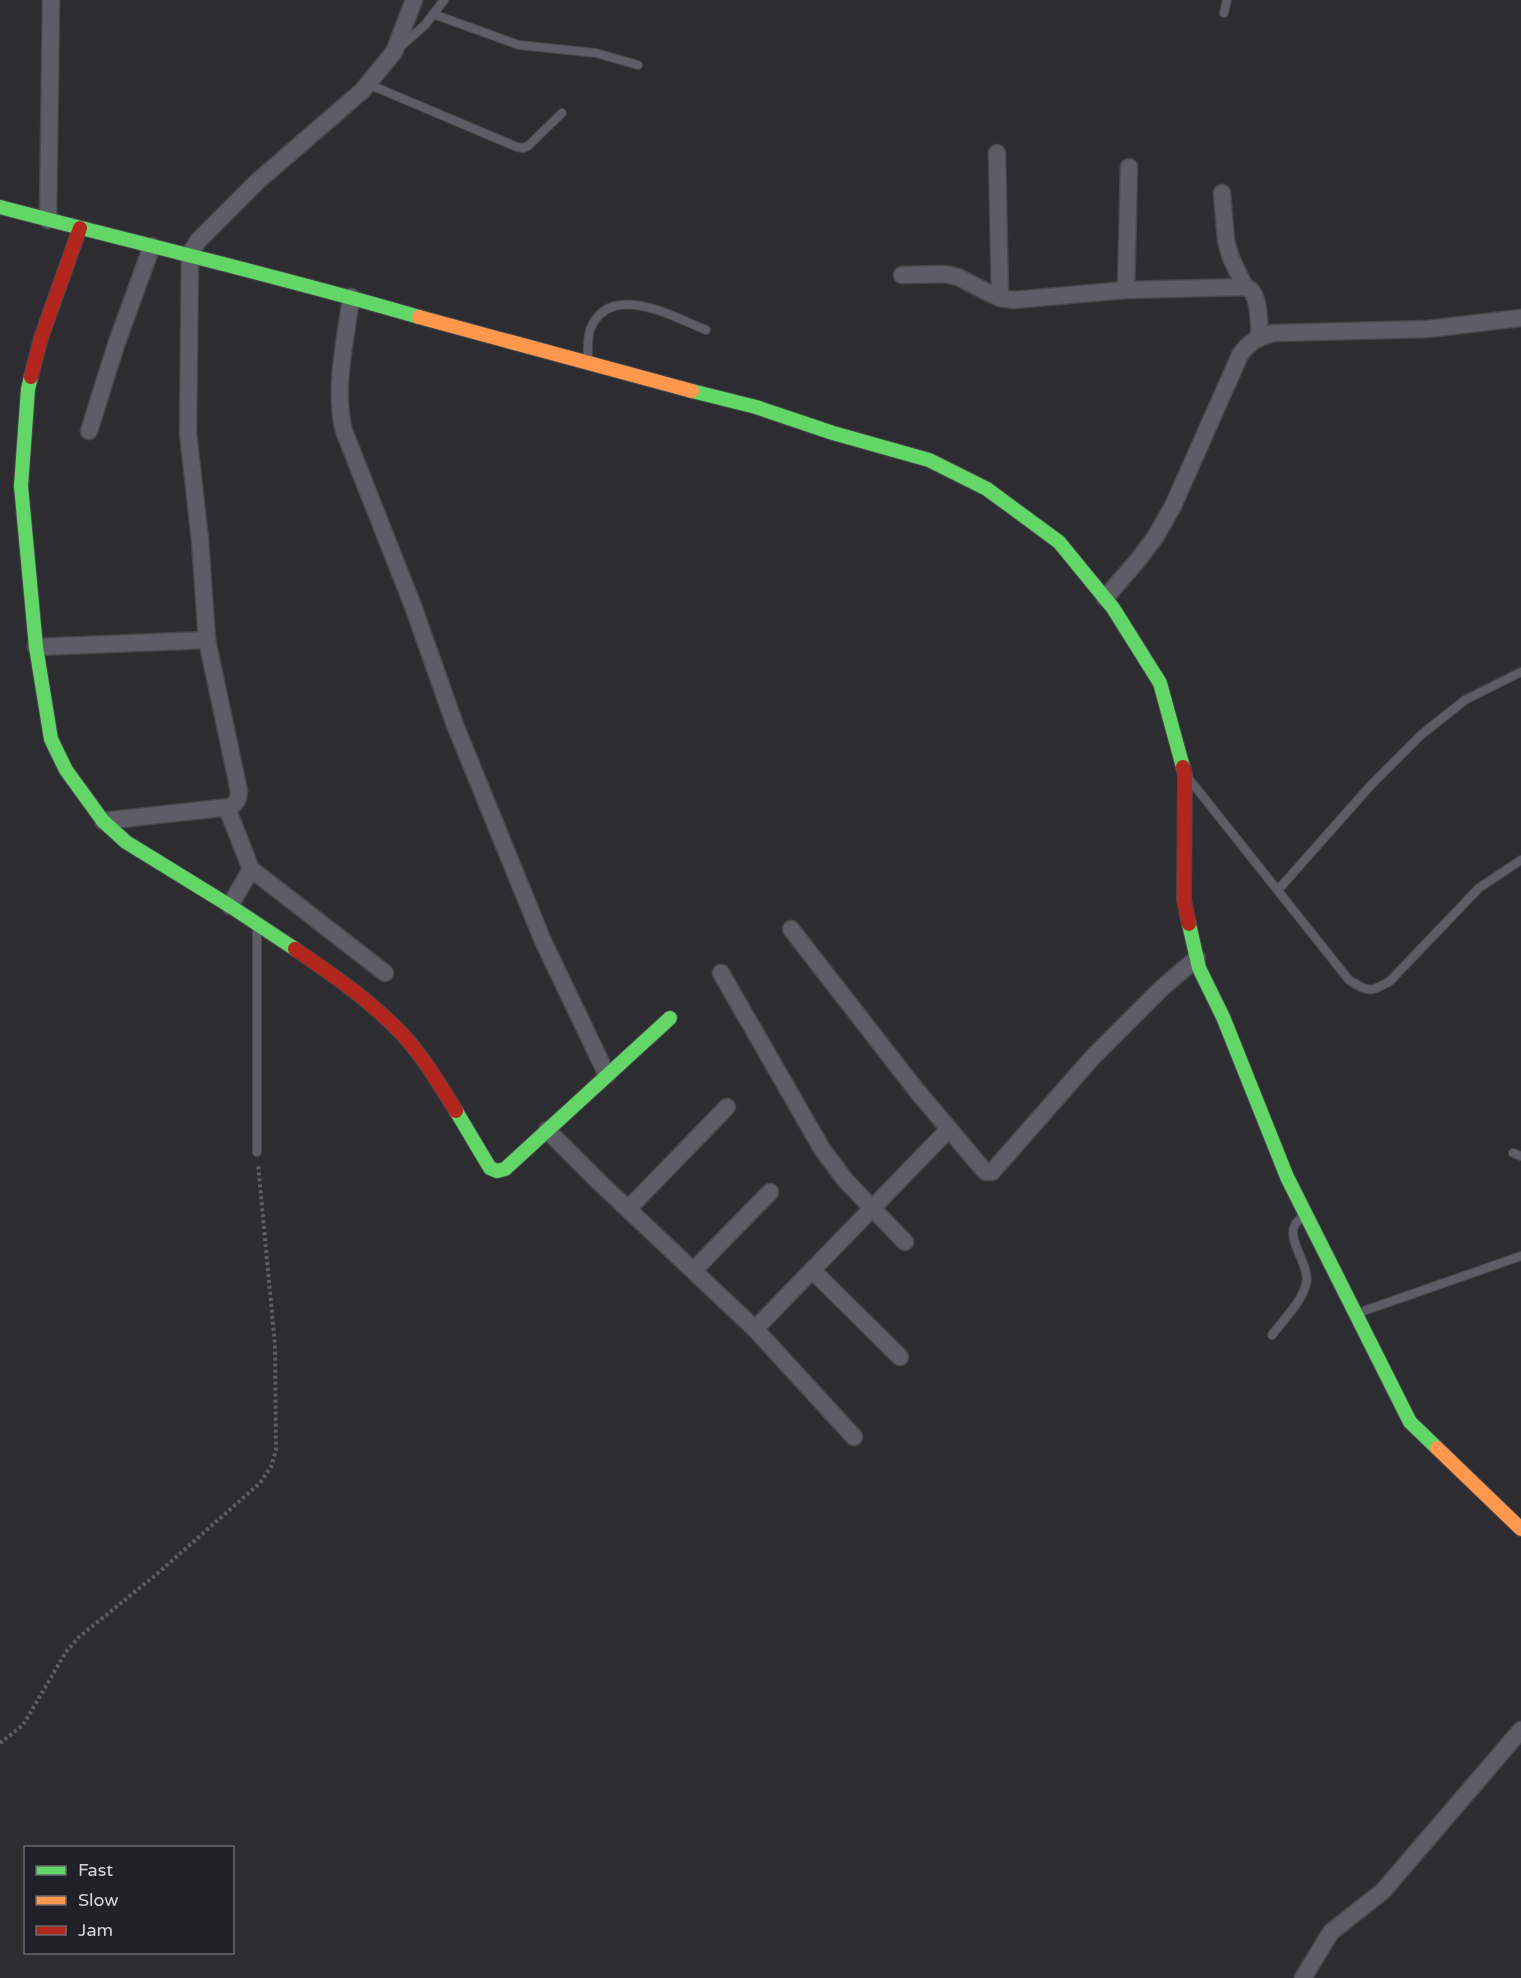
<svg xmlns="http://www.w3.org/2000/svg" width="1521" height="1978" viewBox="0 0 1521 1978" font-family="'Varela Round',sans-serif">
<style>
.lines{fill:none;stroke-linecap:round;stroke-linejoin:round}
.lane-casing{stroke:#48484c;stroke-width:10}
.street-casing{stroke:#48484c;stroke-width:19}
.fast-casing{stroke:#48484c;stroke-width:16}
.slow-casing{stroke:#48484c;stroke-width:16}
.jam-casing{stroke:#48484c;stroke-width:16}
.path{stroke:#5f5e66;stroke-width:4;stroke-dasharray:3 3;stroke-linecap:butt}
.lane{stroke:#5e5c67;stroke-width:8}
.street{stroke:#5e5c67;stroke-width:16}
.fast{stroke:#63d668;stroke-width:14}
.slow{stroke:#ff974d;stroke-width:14}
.jam{stroke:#b3261e;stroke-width:14}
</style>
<rect width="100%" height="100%" fill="#2c2c31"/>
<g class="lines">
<defs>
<g id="lane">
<polyline points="1224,13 1227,0"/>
<polyline points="433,14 519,45 596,53 638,65"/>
<polyline points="399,48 425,25 444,0"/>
<polyline points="368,84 517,147 523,148 528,146 562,113"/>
<path d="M588,362c0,-10 -1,-23 2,-32 19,-50 84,-13 116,0"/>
<path d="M1189,779l160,201c19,12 22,13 41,1l89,-93 42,-28"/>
<polyline points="1278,890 1371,785 1421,735 1465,700 1521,672"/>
<polyline points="257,1152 257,927"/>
<polyline points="1513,1153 1521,1156"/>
<polyline points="1355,1314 1521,1256"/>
<path d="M1272,1335c11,-15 30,-33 34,-51 5,-18 -20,-44 -11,-59 2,-4 6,-7 10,-10"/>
</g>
<g id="street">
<polyline points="997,153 1000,298"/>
<polyline points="1222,193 1226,241 1231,258 1245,287"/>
<polyline points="48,220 51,0"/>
<path d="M902,275l43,-1 13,3 29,15 13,6 14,2 112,-10 119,-3c16,4 13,35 15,49"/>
<polyline points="1126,290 1129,167"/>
<path d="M351,297c-5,42 -18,92 -7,134l69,175 42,119 88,216 64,134"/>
<polyline points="89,431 117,342 152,246"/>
<path d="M1105,598l33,-38 18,-24 17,-30 67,-151c9,-13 18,-18 34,-22l154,-4 93,-11"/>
<polyline points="36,647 207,640"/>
<polyline points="227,808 251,869 385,973"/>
<path d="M103,821l127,-14c7,-4 8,-8 9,-16l-32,-151 -7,-100 -12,-107 2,-179 8,-13 61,-61 103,-89 32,-39 20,-52"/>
<polyline points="230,906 251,869"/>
<polyline points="791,929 917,1091 982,1168 986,1172 992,1172 1092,1058 1163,987 1197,958"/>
<polyline points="721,973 822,1149 846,1181 905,1242"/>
<polyline points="547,1130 598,1181 755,1329 854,1437"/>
<polyline points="628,1209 727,1107"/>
<polyline points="694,1270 770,1192"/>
<polyline points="812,1270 900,1357"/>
<polyline points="755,1329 949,1129"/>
<polyline points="1303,1978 1331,1932 1383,1891 1521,1730"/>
</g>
<g id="fast">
<path d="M0,207c140,37 280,69 419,110"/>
<polyline points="31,377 28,389 21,486 36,647 51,739 66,770 103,821 126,842 230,906 295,949"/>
<polyline points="692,391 756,407 833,433 929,460 987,489 1059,542 1113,608 1160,683 1183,767"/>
<polyline points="1189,924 1199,968 1223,1017 1287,1177 1410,1422 1437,1448"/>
<polyline points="456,1111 490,1168 497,1171 505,1169 670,1018"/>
</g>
<g id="slow">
<polyline points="419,317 692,391"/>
<polyline points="1437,1448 1521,1529"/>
</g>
<g id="jam">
<polyline points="31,377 41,338 80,228"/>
<polyline points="1183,767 1185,774 1184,900 1189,924"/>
<path d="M295,949c38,26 76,52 108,86 21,23 37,50 53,76"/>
</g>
</defs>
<!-- lane casing -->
<use href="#lane" class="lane-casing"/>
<!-- street casing -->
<use href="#street" class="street-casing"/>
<!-- fast casing -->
<use href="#fast" class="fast-casing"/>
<!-- slow casing -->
<use href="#slow" class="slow-casing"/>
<!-- jam casing -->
<use href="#jam" class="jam-casing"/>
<!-- path -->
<polyline class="path" points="0,1743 23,1725 66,1652 79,1637 158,1573 260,1483 271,1467 276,1450 275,1345 258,1164"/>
<!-- lane -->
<use href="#lane" class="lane"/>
<!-- street -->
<use href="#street" class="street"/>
<!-- fast -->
<use href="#fast" class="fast"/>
<!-- slow -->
<use href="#slow" class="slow"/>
<!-- jam -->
<use href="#jam" class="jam"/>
</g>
<!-- legend -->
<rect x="24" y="1846" width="210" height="108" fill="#212029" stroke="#696871" stroke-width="1.5"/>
<rect x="36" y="1866" width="30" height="9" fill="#63d668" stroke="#696871" stroke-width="1.5"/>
<text x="78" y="1876" font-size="18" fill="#d6d5dc">Fast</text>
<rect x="36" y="1896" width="30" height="9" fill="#ff974d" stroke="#696871" stroke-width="1.5"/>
<text x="78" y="1906" font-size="18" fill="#d6d5dc">Slow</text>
<rect x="36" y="1926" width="30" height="9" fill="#b3261e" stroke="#696871" stroke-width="1.5"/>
<text x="78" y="1936" font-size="18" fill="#d6d5dc">Jam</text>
</svg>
